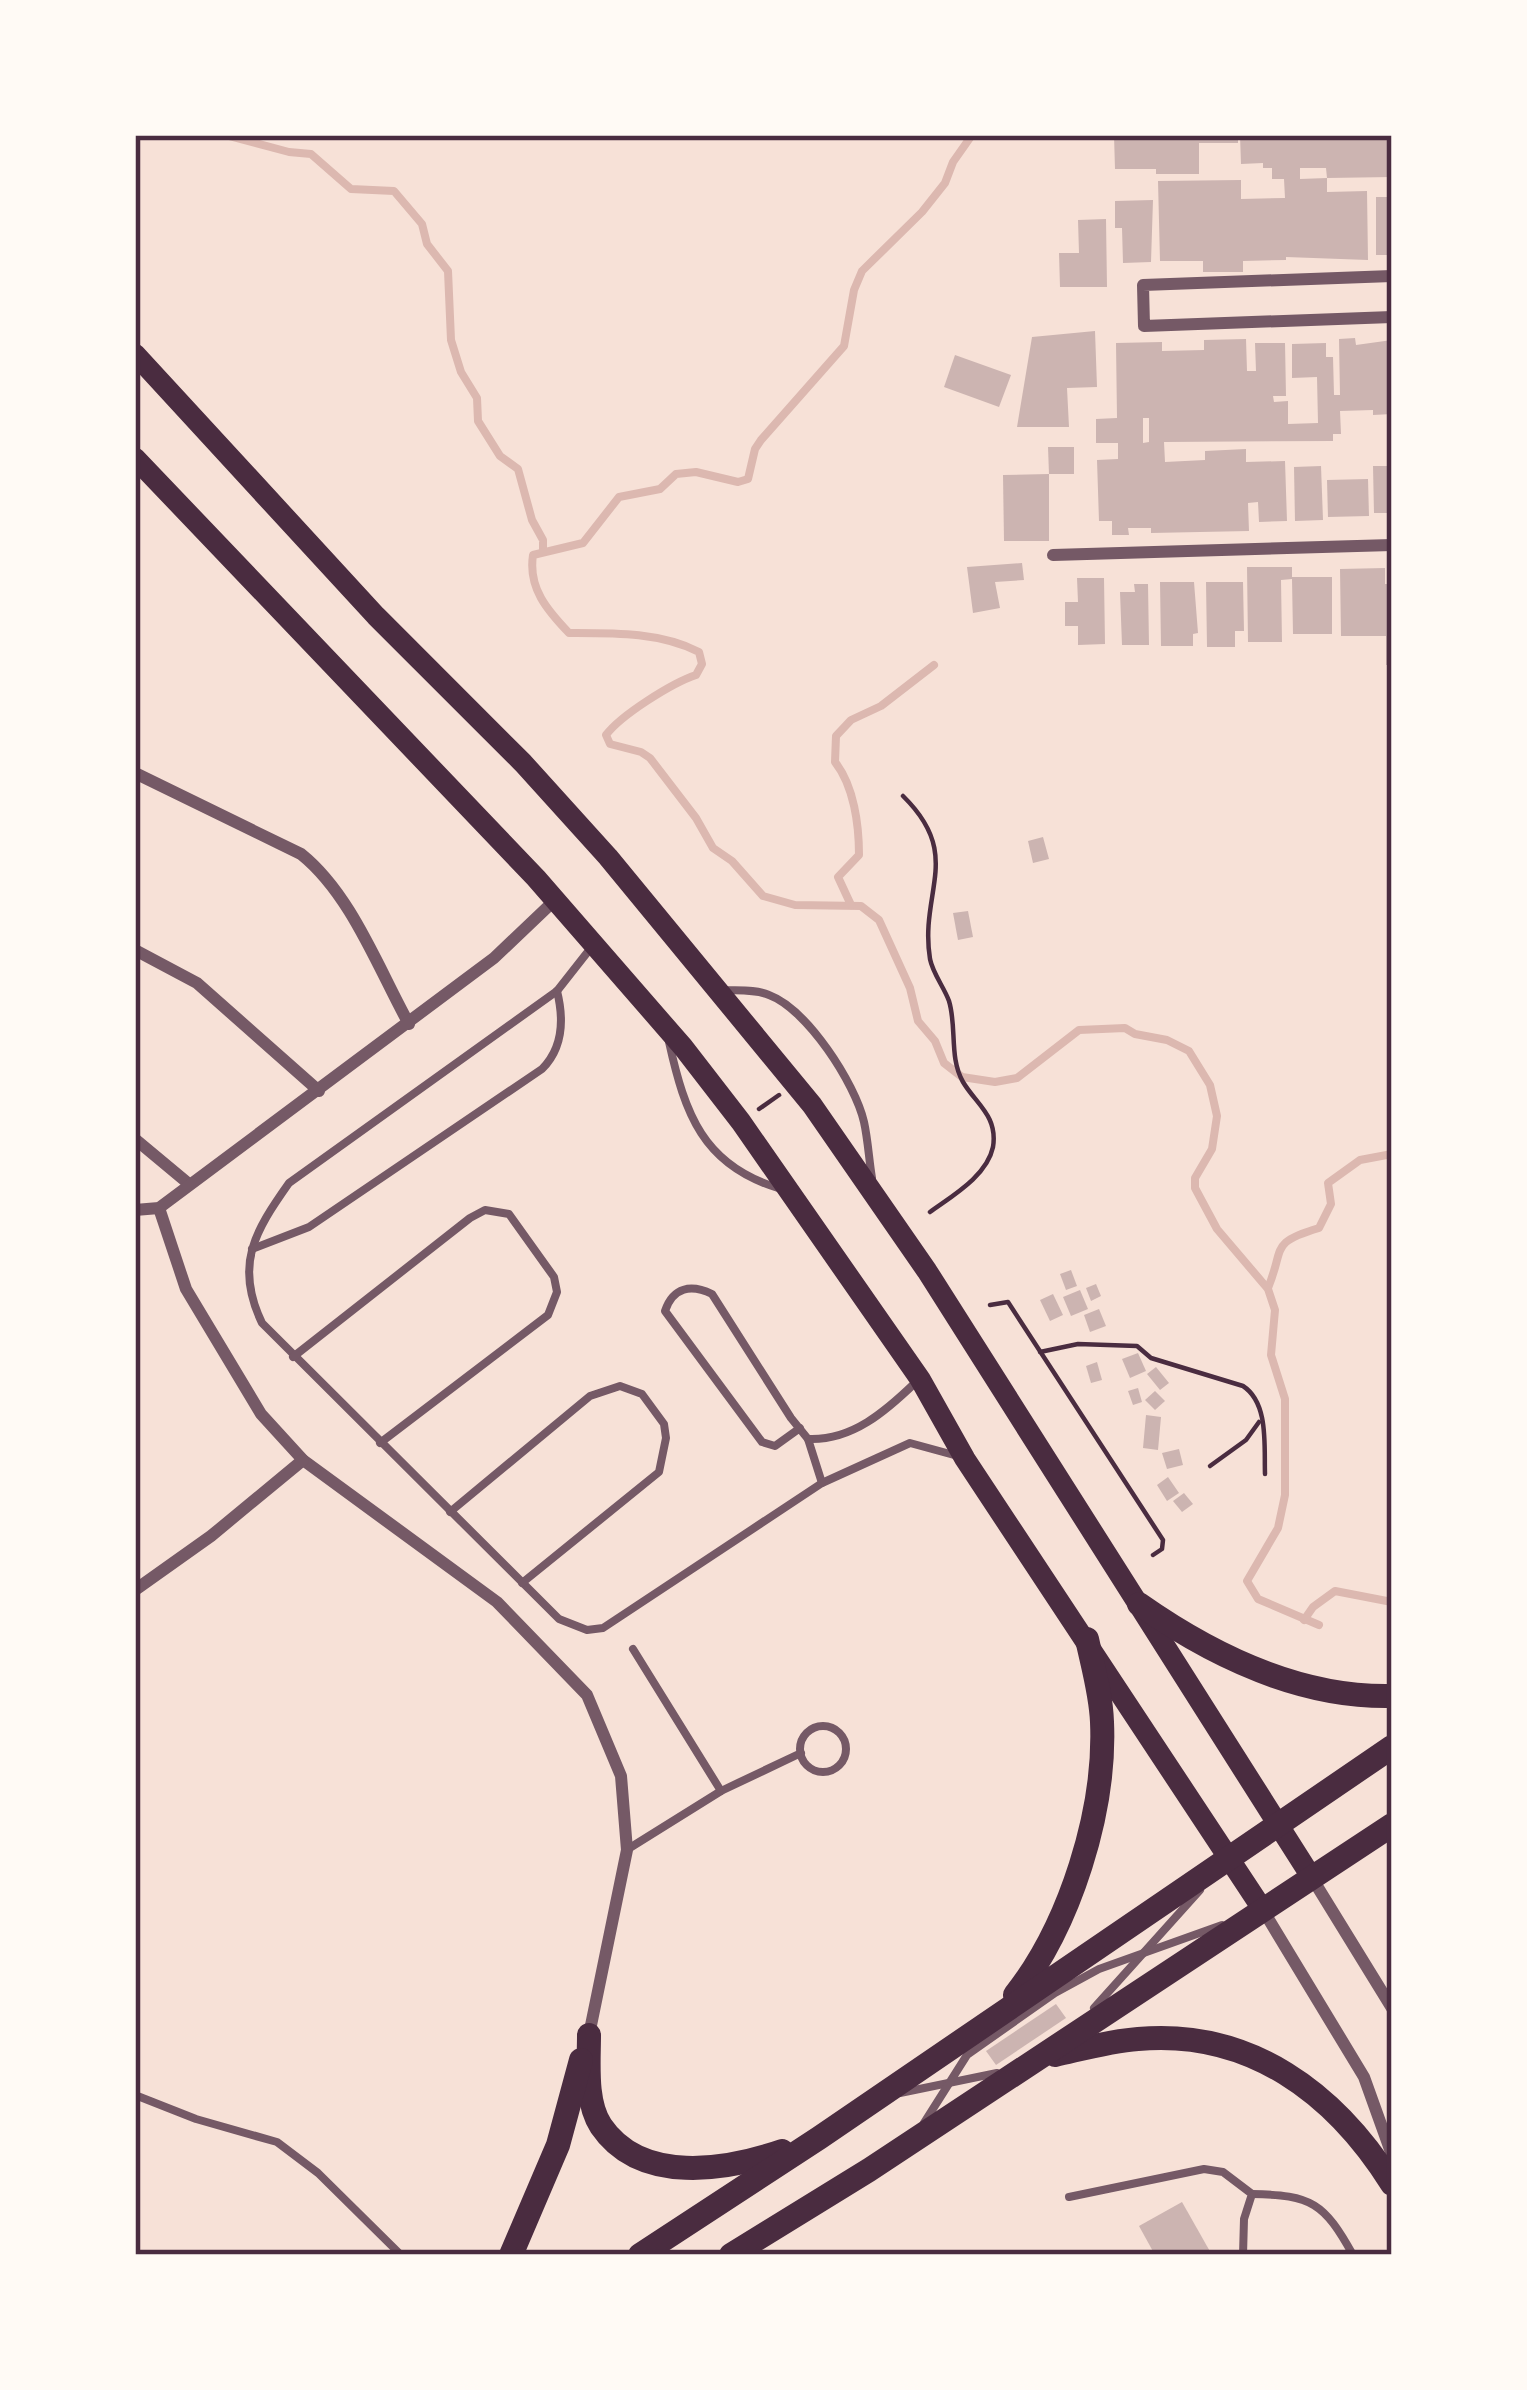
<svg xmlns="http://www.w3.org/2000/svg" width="1527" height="2390" viewBox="0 0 1527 2390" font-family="Raleway,sans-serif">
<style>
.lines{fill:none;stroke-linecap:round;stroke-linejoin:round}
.stream{stroke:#dcb8b0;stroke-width:8}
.building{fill:#ccb4b1;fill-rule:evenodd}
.path{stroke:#4a2c40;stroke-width:4.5}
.service{stroke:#755966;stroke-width:8}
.minor{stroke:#755966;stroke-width:12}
.secondary{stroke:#4a2c40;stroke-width:21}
.trunk{stroke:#4a2c40;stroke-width:24}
.neatline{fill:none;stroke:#4a2c40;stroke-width:4.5}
</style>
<rect width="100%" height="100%" fill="#f7e1d7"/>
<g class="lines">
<!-- stream -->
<g class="stream">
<polyline points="225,135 289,152 311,154 351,189 394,191 422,224 427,244 448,271 451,340 461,372 477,398 478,421 500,456 518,469 532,520 543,540 543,551"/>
<path d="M972,135l-19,27 -8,21 -23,29 -60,59 -8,19 -10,56 -83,94 -6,9 -7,30 -10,3 -42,-10 -20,2 -16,15 -41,8 -36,46 -50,12c-5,33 14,55 36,78 44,0 91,-1 130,19l3,12 -6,11c-24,8 -75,40 -90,60l4,9 31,8 9,6 46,60 17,30 19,13 31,35 32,9 66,1 18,14 31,68 8,33 17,20 9,22 18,14 33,5 22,-4 62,-48 46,-2 10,6 32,6 22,11 21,34 7,31 -5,33 -17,29v10l22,41 51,60 7,21 -4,45 14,44v96l-7,33 -31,53 11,18 61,26"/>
<path d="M851,905l-13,-28 21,-22c0,-30 -5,-69 -24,-93l1,-26 15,-16 30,-14 53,-41"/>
<path d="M1268,1288c17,-41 1,-45 51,-60l12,-24 -3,-21 32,-23 32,-6"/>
<polyline points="1304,1620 1313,1607 1335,1591 1392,1602"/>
</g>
</g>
<!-- building -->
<g class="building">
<polygon points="1114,135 1238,135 1238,143 1199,143 1199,174 1156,174 1156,169 1115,169"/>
<polygon points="1240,135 1392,135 1392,177 1327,178 1326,168 1300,168 1300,179 1327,178 1327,192 1367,191 1368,260 1286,257 1286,260 1243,261 1243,272 1203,272 1203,261 1160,261 1158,181 1241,180 1241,199 1285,198 1284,179 1272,179 1272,168 1263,168 1263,163 1241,164"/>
<rect x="1376" y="197" width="16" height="58"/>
<polygon points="1153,200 1151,262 1123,263 1122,228 1115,228 1115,201"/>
<polygon points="1106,219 1107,287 1060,287 1059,253 1079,253 1078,220"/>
<polygon points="1095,331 1097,387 1067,388 1069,427 1017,427 1032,337"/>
<path d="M1355,338l1,7 36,-5v74l-19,1v-5l-33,1 1,23h-8v7l-169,1 1,20 40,-2v-9l41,-2v13l39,-1 2,60 -28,1 -1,-20 -10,1 1,28 -98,2v-5h-23l1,7h-17v-14h-13l-2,-61 21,-1v-16h-22v-24l21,-1 -1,-75 46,-1v9l42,-1v-10l42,-1 1,32h9l-1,-28h30l1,53h-13l1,6 14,-1v23l30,-1 -1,-46 -25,1v-34l34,-1v14h7l1,38h6l-1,-56zM1143,418h6v24l-6,1z"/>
<polygon points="955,355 1011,375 999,407 944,387"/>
<polygon points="1048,447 1074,447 1074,474 1049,474"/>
<polygon points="1321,466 1323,520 1295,521 1294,467"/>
<polygon points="1373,466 1392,466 1392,513 1374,513"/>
<polygon points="1049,474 1049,541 1004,541 1003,475"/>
<polygon points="1368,479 1369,516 1328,517 1327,480"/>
<polygon points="1022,563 1024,580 995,582 1000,608 973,613 967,567"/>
<polygon points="1247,567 1292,567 1292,577 1332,577 1332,634 1293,634 1292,579 1281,580 1282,642 1248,642"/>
<polygon points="1385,568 1385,584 1392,584 1392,665 1386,665 1386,636 1341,636 1340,569"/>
<polygon points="1077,578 1104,578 1105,644 1078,645 1078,626 1065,626 1065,602 1078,602"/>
<polygon points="1160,582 1194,582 1198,633 1193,634 1193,646 1161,646"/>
<polygon points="1206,582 1243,582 1244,631 1235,631 1235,647 1207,647"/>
<polygon points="1134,584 1148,584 1149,645 1122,645 1120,592 1135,592"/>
<polygon points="1043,837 1049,859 1033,863 1028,841"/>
<polygon points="968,911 973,937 958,940 953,913"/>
<polygon points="1071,1270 1077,1286 1066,1290 1060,1274"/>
<polygon points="1096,1284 1101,1296 1091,1301 1086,1288"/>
<polygon points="1080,1290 1088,1309 1071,1316 1063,1297"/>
<polygon points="1053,1294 1063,1315 1050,1321 1040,1300"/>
<polygon points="1099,1309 1106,1326 1090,1332 1084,1315"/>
<polygon points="1138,1353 1146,1371 1130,1378 1122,1359"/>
<polygon points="1097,1362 1102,1380 1091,1383 1086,1366"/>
<polygon points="1156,1367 1169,1383 1160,1390 1147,1374"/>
<polygon points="1138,1388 1142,1402 1133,1405 1128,1391"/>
<polygon points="1155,1391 1165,1401 1155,1410 1145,1400"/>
<polygon points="1146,1415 1161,1417 1158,1450 1143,1448"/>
<polygon points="1179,1449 1183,1465 1167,1469 1162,1453"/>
<polygon points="1168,1477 1179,1493 1167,1501 1157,1485"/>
<polygon points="1184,1493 1193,1504 1182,1512 1173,1501"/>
<polygon points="1056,2004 1066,2018 996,2065 986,2051"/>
<polygon points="1182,2202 1212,2255 1155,2255 1139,2226"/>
</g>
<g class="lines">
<!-- path -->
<g class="path">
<path d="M903,796c61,60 16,95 27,163 3,15 14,28 19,42 8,26 0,57 14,81 13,22 35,34 30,65 -6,29 -41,49 -63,65"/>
<polyline points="759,1109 779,1095"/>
<polyline points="990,1305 1008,1302 1163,1540 1162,1549 1153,1555"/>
<path d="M1040,1352l38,-8 59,2 14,12 92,28c26,17 21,60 22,88"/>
<polyline points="1210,1466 1246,1440 1259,1422"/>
</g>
<!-- service -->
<g class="service">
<path d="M590,949l-33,42 -268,192c-34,48 -55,82 -27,140l297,296 28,11 16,-2 219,-145 88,-40 44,12"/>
<path d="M722,990c15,1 33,-1 47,5 38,14 86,88 95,127 4,18 5,38 8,56"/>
<path d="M669,1042c16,72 34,123 109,146"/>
<path d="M252,1249l57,-22 233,-158c21,-21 22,-50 15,-78"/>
<polyline points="293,1357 470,1218 485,1210 509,1214 554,1277 557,1292 548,1315 380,1443"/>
<path d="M800,1428l-25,18 -13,-4 -97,-131c8,-24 26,-27 47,-17l79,124 17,21c44,2 78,-28 108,-57"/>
<polyline points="808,1439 822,1483"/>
<polyline points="450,1512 590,1396 620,1386 642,1394 664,1424 666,1438 659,1472 522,1583"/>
<polyline points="633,1649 721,1791"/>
<circle cx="823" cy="1749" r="23"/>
<polyline points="628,1849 721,1791 801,1753"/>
<polyline points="1094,2008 1200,1890"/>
<polyline points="900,2093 997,2073"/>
<polyline points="135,2095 196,2119 277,2142 318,2173 401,2255"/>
<polyline points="924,2123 967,2055 1055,1993 1099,1969 1222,1925"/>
<path d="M1252,2194c60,1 72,9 101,61"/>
<polyline points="1069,2197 1204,2169 1223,2172 1252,2194 1244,2219 1243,2255"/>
</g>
<!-- minor -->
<g class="minor">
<polyline points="1392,276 1143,285 1144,326 1392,317"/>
<polyline points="1053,555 1392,545"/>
<path d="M135,773l166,81c50,40 77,114 108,170"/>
<polyline points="135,950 197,983 319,1091"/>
<polyline points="135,1139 189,1184"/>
<polyline points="159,1208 186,1289 261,1414 303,1460 497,1602 587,1695 621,1776 627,1850 589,2035"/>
<polyline points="135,1210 159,1208 494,958 555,900"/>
<polyline points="135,1590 211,1536 303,1460"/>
<polyline points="1312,1878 1392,2008"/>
<polyline points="1263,1910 1364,2077 1392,2155"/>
</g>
<!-- secondary -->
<g class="secondary">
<polyline points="135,354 376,616 523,763 608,857 812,1105 927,1271 1312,1878"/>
<polyline points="135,458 536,878 683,1047 741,1122 920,1379 965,1459 1263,1910"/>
</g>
<!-- trunk -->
<g class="trunk">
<path d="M1139,1604c74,52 160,94 253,92"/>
<path d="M1015,1995c55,-70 91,-184 87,-273 -1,-28 -9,-55 -15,-83"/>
<path d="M589,2035c0,28 -4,67 12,91 40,59 126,44 181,25"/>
<path d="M1055,2055c27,-6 55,-14 83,-16 112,-10 197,54 254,145"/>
<polyline points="511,2255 558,2145 581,2060"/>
<polyline points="640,2255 819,2138 1392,1747"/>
<polyline points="731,2255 869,2170 1392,1825"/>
</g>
</g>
<!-- border -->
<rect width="1527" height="2390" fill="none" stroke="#fffaf5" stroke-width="276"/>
<rect x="138" y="138" width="1251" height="2114" class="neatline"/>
</svg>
